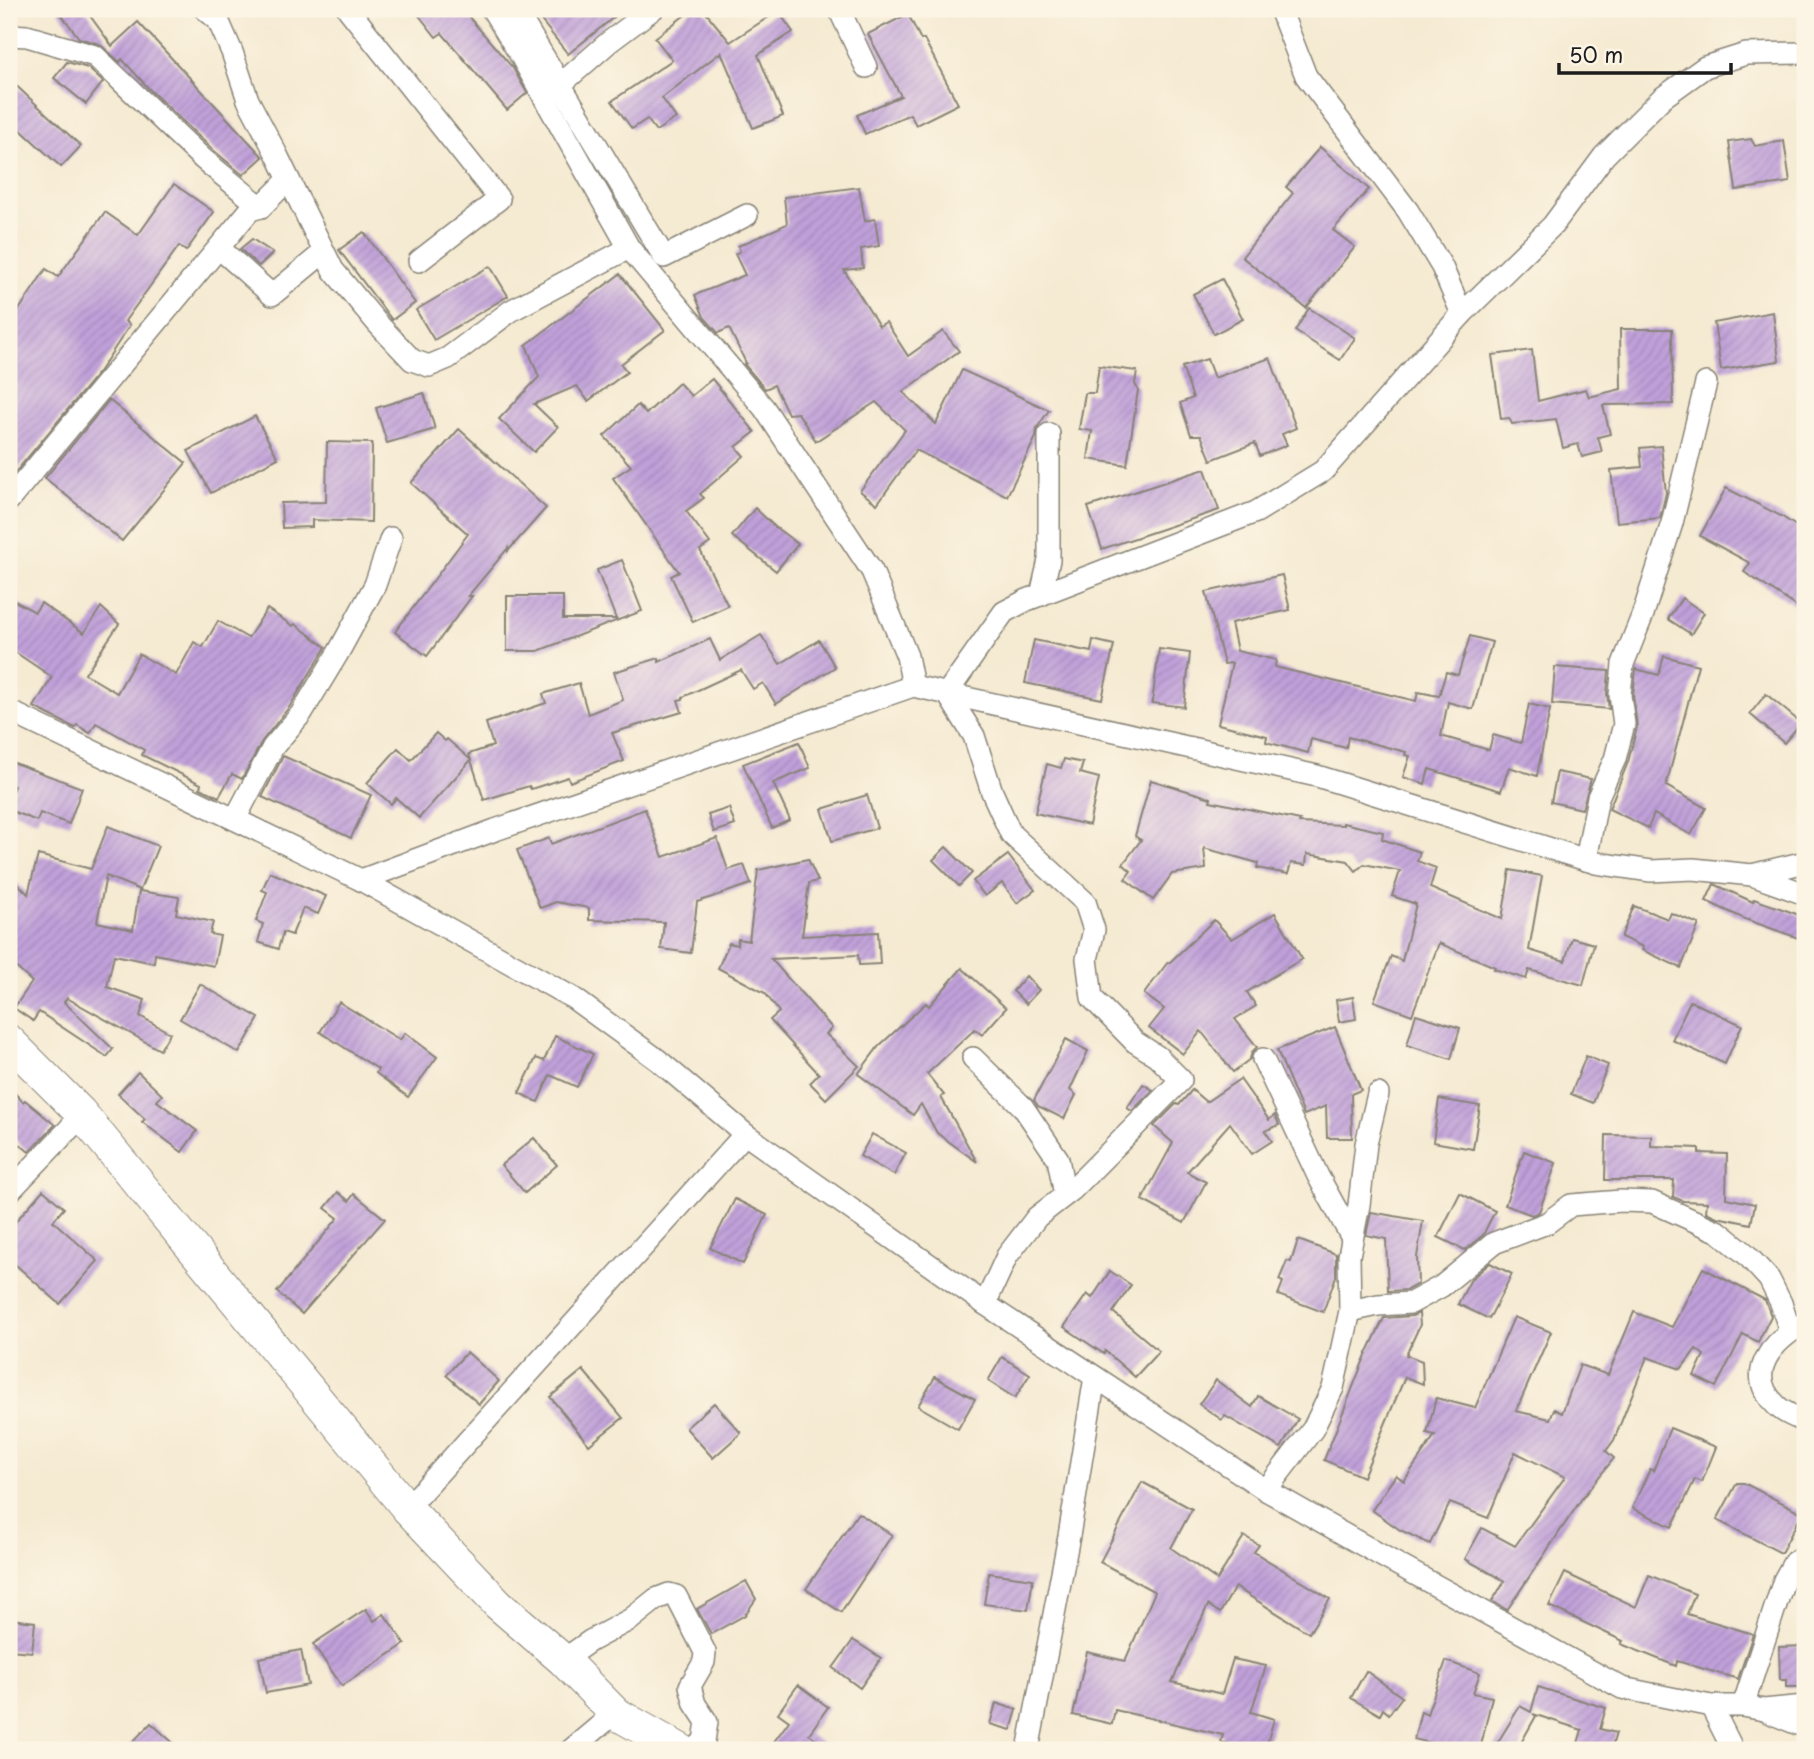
<svg xmlns="http://www.w3.org/2000/svg" width="1814" height="1759" viewBox="0 0 1814 1759" font-family="'Playpen Sans',sans-serif">
<style>
.building{fill:url(#building-hatch)}
.lines{fill:none;stroke-linecap:round;stroke-linejoin:round}
.street-casing{stroke:#888377;stroke-width:24}
.secondary-casing{stroke:#888377;stroke-width:34}
.street{stroke:#fff;stroke-width:21}
.secondary{stroke:#fff;stroke-width:32}
</style>
<defs>
<pattern id="building-hatch" width="6" height="6" patternUnits="userSpaceOnUse" patternTransform="scale(1.75)"><rect width="6" height="6" fill="#c0a0d9"/><path d="M-1 1l2-2M0 6l6-6M5 7l2-2" fill="none" stroke="#a489ba"/></pattern>
</defs>
<rect width="100%" height="100%" fill="#fcf5e5"/>
<filter id="ink" filterUnits="userSpaceOnUse"><feTurbulence type="fractalNoise" baseFrequency=".0143" numOctaves="2"/><feDisplacementMap in="SourceGraphic" scale="14" xChannelSelector="R" yChannelSelector="G"/><feConvolveMatrix kernelMatrix="1 2 1 2 8 2 1 2 1" color-interpolation-filters="sRGB"/></filter>
<filter id="wash" filterUnits="userSpaceOnUse"><feTurbulence type="fractalNoise" baseFrequency=".00686" numOctaves="4" result="noise"/><feDisplacementMap in="SourceGraphic" scale="28" xChannelSelector="R" yChannelSelector="G"/><feGaussianBlur stdDeviation="1.57" result="paint"/><feColorMatrix in="noise" values="0 0 0 0 0 0 0 0 0 0 0 0 0 0 0 0 0 1.4 0 .05"/><feComposite in="paint" operator="in"/></filter>
<g filter="url(#wash)">
<rect width="100%" height="100%" fill="#f5ead2"/>
<g id="blocks">
<!-- building -->
<g class="building">
<polygon points="57,9 85,9 112,46 138,22 263,157 243,175 212,149 152,92 122,59 120,62 99,44 79,38"/>
<polygon points="414,9 462,9 513,68 527,93 507,110 442,33 436,37"/>
<polygon points="532,9 624,9 568,54"/>
<polygon points="693,9 703,9 730,42 778,11 793,32 758,55 783,116 753,128 721,52 662,98 676,118 656,131 647,119 632,129 612,101 672,60 655,38"/>
<polygon points="908,14 921,40 924,39 958,104 916,125 910,114 865,134 857,115 901,96 868,34"/>
<polygon points="67,62 88,68 103,82 86,104 54,78"/>
<polygon points="9,79 81,146 61,167 9,119"/>
<polygon points="1751,139 1755,146 1784,141 1790,182 1736,190 1729,142"/>
<polygon points="1320,147 1369,189 1333,230 1355,247 1306,308 1242,257 1293,193 1286,187"/>
<polygon points="174,184 214,212 186,251 179,246 125,321 130,325 99,372 9,480 9,325 46,269 58,277 105,212 138,235"/>
<polygon points="859,187 865,221 875,219 879,246 861,249 863,268 844,270 879,326 886,322 908,356 943,331 959,351 903,392 936,424 962,370 1049,410 1037,428 1036,437 1007,496 916,450 877,504 860,491 905,430 876,402 816,441 798,413 788,414 774,385 765,389 744,364 746,363 729,328 718,333 704,317 695,295 745,275 735,254 740,251 738,246 787,224 784,197"/>
<polygon points="364,232 415,303 392,320 339,250"/>
<polygon points="252,239 273,253 259,266 240,249"/>
<polygon points="490,266 508,296 434,340 416,310"/>
<polygon points="620,274 665,330 621,364 627,372 588,401 577,386 534,404 558,427 534,452 499,419 539,377 526,345"/>
<polygon points="1222,279 1243,319 1214,334 1193,294"/>
<polygon points="1309,308 1355,338 1340,360 1295,331"/>
<polygon points="1773,312 1779,361 1721,370 1714,323"/>
<polygon points="1620,329 1672,329 1673,404 1603,405 1610,434 1598,437 1602,452 1582,457 1578,444 1563,448 1556,419 1512,424 1509,418 1501,419 1492,355 1532,350 1538,401 1586,389 1589,397 1621,389"/>
<polygon points="1270,358 1296,428 1282,434 1287,445 1260,456 1255,443 1211,460 1201,435 1191,435 1180,403 1193,398 1182,367 1207,359 1214,378"/>
<polygon points="1099,366 1137,371 1135,384 1138,390 1127,465 1088,459 1092,431 1079,429 1085,393 1095,393"/>
<polygon points="712,379 755,432 736,447 744,456 700,494 704,498 686,511 710,543 700,550 728,606 693,622 671,576 679,572 613,478 631,466 604,436 638,405 646,414 679,383 691,396"/>
<polygon points="424,393 435,429 387,443 376,408"/>
<polygon points="109,400 186,463 122,541 45,478"/>
<polygon points="255,416 278,458 211,493 188,451"/>
<polygon points="459,429 546,508 508,551 508,548 468,596 472,596 427,656 395,632 468,534 411,483"/>
<polygon points="327,442 372,443 371,522 312,520 312,527 282,528 281,503 326,502"/>
<polygon points="1661,446 1666,493 1660,518 1617,522 1611,470 1642,467 1640,448"/>
<polygon points="1205,469 1219,510 1102,549 1088,507"/>
<polygon points="1726,488 1781,516 1805,532 1805,612 1744,572 1750,563 1700,536"/>
<polygon points="755,508 775,527 798,544 776,571 732,536"/>
<polygon points="622,560 642,611 538,651 507,651 507,596 563,596 563,619 616,619 597,570"/>
<polygon points="1282,575 1290,610 1231,623 1237,651 1276,660 1275,667 1416,701 1418,692 1439,696 1446,672 1458,675 1470,636 1492,642 1473,709 1448,702 1441,736 1489,750 1493,735 1521,743 1529,704 1550,709 1537,776 1509,767 1501,791 1429,769 1425,784 1403,777 1410,756 1405,755 1406,752 1348,737 1346,748 1311,739 1308,753 1266,742 1267,736 1218,724 1232,663 1224,664 1206,592"/>
<polygon points="9,598 35,612 41,603 84,633 101,607 119,624 85,674 117,693 139,654 176,675 194,642 203,647 218,621 248,638 267,609 293,626 295,624 326,647 290,706 262,741 242,779 232,774 219,797 200,788 201,784 142,755 144,750 96,723 90,733 77,725 75,728 34,707 52,677 9,648"/>
<polygon points="1682,598 1704,613 1691,634 1668,619"/>
<polygon points="761,635 780,664 819,640 835,667 776,704 763,683 753,689 741,670 683,697 683,699 678,700 682,712 612,733 624,761 570,782 568,777 531,789 529,786 484,800 469,754 493,746 486,723 546,703 543,694 579,683 588,714 623,700 614,672 659,658 659,662 710,639 720,660"/>
<polygon points="1034,640 1091,652 1093,640 1114,645 1102,699 1025,683"/>
<polygon points="1159,649 1190,653 1184,707 1152,703"/>
<polygon points="1664,656 1698,665 1666,786 1706,808 1691,835 1654,814 1648,828 1609,809 1628,762 1637,727 1633,695 1636,669 1659,675"/>
<polygon points="1555,667 1609,671 1607,694 1609,709 1552,704"/>
<polygon points="1766,694 1801,723 1784,743 1750,714"/>
<polygon points="436,733 445,741 447,739 471,760 419,818 396,798 391,804 367,783 398,748 411,760"/>
<polygon points="799,742 810,768 773,783 790,820 772,828 743,764"/>
<polygon points="283,756 371,795 351,838 262,797"/>
<polygon points="1064,759 1083,763 1080,773 1099,778 1089,825 1035,813 1047,764 1061,768"/>
<polygon points="9,761 82,788 69,824 40,813 37,821 9,810 9,799 14,786 9,784"/>
<polygon points="1557,772 1591,779 1582,809 1551,802"/>
<polygon points="1151,780 1211,798 1210,801 1300,820 1299,823 1343,825 1343,823 1383,832 1382,839 1420,852 1417,861 1436,868 1430,888 1502,919 1510,870 1542,876 1529,950 1565,961 1572,938 1594,944 1583,985 1529,970 1526,979 1494,969 1495,967 1439,943 1412,1015 1374,1001 1391,956 1402,961 1416,904 1392,896 1400,871 1364,864 1356,871 1348,861 1307,854 1306,865 1291,863 1288,874 1257,868 1258,863 1204,848 1206,869 1172,874 1153,900 1125,879 1131,871 1123,864 1141,840 1135,836"/>
<polygon points="867,795 877,828 832,841 822,809"/>
<polygon points="729,808 735,825 714,832 708,815"/>
<polygon points="645,809 663,857 717,838 728,870 744,865 751,884 697,902 691,953 661,949 664,922 589,920 589,908 556,902 540,908 517,850 549,838 551,844"/>
<polygon points="108,826 158,846 140,890 106,876 97,922 133,930 139,891 179,897 176,914 213,922 210,934 220,936 214,966 155,954 154,963 114,955 107,987 145,1000 140,1016 170,1033 160,1050 67,998 64,1002 113,1049 107,1057 39,1012 33,1021 14,1008 32,982 9,961 9,875 28,894 38,855 91,869"/>
<polygon points="946,847 972,873 959,886 933,860"/>
<polygon points="1008,855 1035,890 1017,903 1002,883 985,896 973,881"/>
<polygon points="808,859 818,881 809,883 802,936 878,932 880,964 859,965 858,955 771,959 832,1028 826,1034 859,1066 826,1099 810,1083 819,1074 770,1020 779,1012 765,993 718,968 729,943 737,945 738,939 749,941 758,870"/>
<polygon points="270,872 326,896 318,914 303,908 292,935 283,932 278,949 258,942 263,924 256,921 267,892 262,890"/>
<polygon points="1714,884 1753,902 1754,899 1805,917 1805,928 1801,939 1745,919 1706,901"/>
<polygon points="1634,906 1668,919 1671,913 1699,924 1681,968 1642,950 1643,947 1621,937"/>
<polygon points="1275,913 1302,959 1247,992 1256,1006 1235,1019 1257,1047 1252,1052 1250,1059 1233,1072 1201,1031 1183,1054 1149,1028 1164,1009 1144,994 1168,962 1169,963 1214,920 1232,939"/>
<polygon points="962,968 1006,1008 982,1035 975,1029 927,1074 944,1095 941,1097 977,1162 937,1133 921,1104 913,1115 858,1074 879,1046 926,1003 929,1006"/>
<polygon points="1026,976 1039,990 1026,1004 1013,991"/>
<polygon points="200,984 259,1018 239,1053 180,1019"/>
<polygon points="1353,997 1356,1019 1339,1022 1336,1000"/>
<polygon points="1690,1001 1742,1025 1725,1064 1672,1040"/>
<polygon points="339,1002 400,1040 405,1033 437,1057 408,1097 376,1073 378,1069 320,1032"/>
<polygon points="1416,1014 1460,1028 1451,1059 1407,1045"/>
<polygon points="1335,1027 1361,1090 1351,1094 1352,1138 1327,1138 1326,1106 1304,1115 1277,1050"/>
<polygon points="555,1036 593,1054 577,1087 550,1075 538,1102 519,1093 536,1058 544,1061"/>
<polygon points="1066,1039 1088,1051 1070,1090 1076,1095 1064,1119 1038,1106 1034,1100"/>
<polygon points="1586,1056 1608,1065 1593,1103 1571,1094"/>
<polygon points="138,1072 162,1095 157,1101 197,1131 182,1152 142,1122 145,1119 118,1094"/>
<polygon points="1240,1079 1269,1120 1275,1115 1279,1125 1265,1131 1272,1141 1252,1154 1230,1123 1187,1172 1206,1182 1184,1223 1142,1200 1173,1143 1154,1126 1176,1104 1179,1105 1192,1090 1206,1102"/>
<polygon points="1143,1084 1153,1090 1132,1111 1127,1108"/>
<polygon points="9,1087 23,1102 25,1100 55,1125 29,1152 9,1135"/>
<polygon points="1439,1099 1480,1106 1473,1149 1433,1142"/>
<polygon points="872,1134 906,1153 894,1175 860,1156"/>
<polygon points="1606,1135 1651,1136 1651,1146 1699,1148 1699,1153 1727,1154 1726,1198 1755,1204 1751,1224 1717,1217 1706,1212 1707,1202 1683,1201 1673,1197 1674,1180 1605,1180"/>
<polygon points="534,1138 557,1165 525,1193 501,1165"/>
<polygon points="1524,1151 1556,1163 1539,1212 1532,1215 1505,1205"/>
<polygon points="43,1190 64,1208 53,1221 98,1261 60,1304 9,1259 9,1229"/>
<polygon points="338,1192 349,1201 354,1194 385,1219 302,1314 277,1292 338,1218 325,1208"/>
<polygon points="1460,1193 1495,1211 1483,1235 1465,1250 1438,1237"/>
<polygon points="735,1199 767,1215 743,1264 710,1248"/>
<polygon points="1371,1212 1423,1221 1417,1257 1418,1284 1407,1290 1388,1291 1386,1239 1366,1235"/>
<polygon points="1298,1240 1336,1254 1336,1276 1323,1312 1278,1295 1283,1282 1279,1280 1287,1261 1291,1262"/>
<polygon points="1490,1263 1512,1274 1489,1319 1458,1304 1471,1279"/>
<polygon points="1703,1268 1765,1300 1771,1316 1758,1342 1743,1334 1716,1387 1694,1376 1704,1355 1696,1349 1681,1369 1647,1357 1614,1440 1606,1451 1614,1458 1583,1497 1507,1610 1492,1601 1505,1581 1465,1559 1482,1528 1515,1546 1565,1477 1515,1452 1488,1518 1450,1503 1430,1544 1400,1530 1372,1510 1396,1475 1404,1481 1435,1435 1427,1433 1436,1398 1475,1408 1514,1317 1551,1332 1516,1411 1550,1419 1554,1409 1562,1413 1580,1365 1608,1375 1634,1312 1672,1327"/>
<polygon points="1110,1271 1131,1285 1113,1312 1159,1351 1135,1377 1105,1351 1104,1354 1064,1327 1087,1294 1092,1298"/>
<polygon points="1419,1313 1420,1325 1406,1355 1422,1361 1423,1384 1405,1377 1363,1477 1324,1460 1363,1362 1384,1318 1412,1316"/>
<polygon points="467,1352 499,1381 479,1404 446,1375"/>
<polygon points="1002,1357 1030,1374 1015,1398 988,1381"/>
<polygon points="583,1370 623,1418 589,1445 550,1397"/>
<polygon points="935,1377 975,1399 958,1429 918,1406"/>
<polygon points="1216,1380 1252,1407 1258,1396 1298,1419 1281,1448 1225,1416 1222,1420 1199,1404"/>
<polygon points="714,1403 741,1433 713,1458 686,1428"/>
<polygon points="1670,1428 1716,1447 1702,1482 1695,1479 1672,1527 1632,1508 1650,1469 1653,1471"/>
<polygon points="1142,1482 1192,1509 1171,1548 1217,1580 1244,1536 1259,1545 1254,1552 1330,1599 1309,1633 1235,1587 1220,1613 1208,1605 1172,1682 1222,1694 1233,1659 1266,1666 1251,1712 1274,1719 1265,1750 1250,1750 1221,1742 1223,1735 1115,1710 1112,1724 1073,1715 1087,1652 1125,1661 1155,1592 1100,1562"/>
<polygon points="1737,1483 1744,1483 1802,1513 1781,1553 1717,1520"/>
<polygon points="858,1513 892,1535 841,1612 806,1589"/>
<polygon points="989,1573 1033,1579 1028,1610 984,1604"/>
<polygon points="1565,1573 1636,1607 1649,1575 1695,1594 1687,1614 1753,1634 1738,1679 1677,1661 1676,1666 1621,1644 1623,1641 1549,1606"/>
<polygon points="746,1581 756,1599 745,1615 711,1634 697,1609"/>
<polygon points="366,1609 374,1621 384,1614 405,1644 342,1686 313,1644"/>
<polygon points="9,1619 35,1622 32,1652 9,1650"/>
<polygon points="853,1640 881,1658 860,1688 833,1668"/>
<polygon points="1805,1646 1805,1687 1786,1687 1786,1680 1780,1680 1779,1647"/>
<polygon points="301,1650 308,1685 266,1693 259,1658"/>
<polygon points="1446,1661 1480,1673 1473,1693 1492,1697 1480,1750 1458,1750 1414,1739 1421,1711 1427,1714"/>
<polygon points="1366,1671 1402,1697 1389,1714 1383,1709 1380,1715 1351,1698"/>
<polygon points="798,1685 828,1707 809,1734 832,1750 768,1750 789,1721 778,1713"/>
<polygon points="1538,1687 1606,1708 1600,1729 1616,1733 1611,1750 1576,1750 1582,1730 1533,1714 1536,1716 1522,1741 1520,1750 1493,1750 1520,1706 1531,1712"/>
<polygon points="996,1703 1017,1710 1011,1730 990,1724"/>
<polygon points="151,1723 181,1750 125,1750"/>
</g>
</g>
</g>
<g filter="url(#ink)">
<use href="#blocks" fill-opacity="0" stroke="#888377" stroke-width="2"/>
<g class="lines">
<defs>
<g id="street">
<polyline points="205,9 218,20 232,52 248,100 276,153 333,270 378,324 412,360 429,366 448,358 512,310 629,248"/>
<polyline points="348,9 499,199 419,261"/>
<polyline points="492,9 522,58 629,248 764,408 872,571 907,656 913,686"/>
<polyline points="515,9 664,257 747,215"/>
<polyline points="839,9 866,67"/>
<polyline points="1280,9 1306,76 1408,211 1442,267 1462,314"/>
<polyline points="9,35 27,36 95,56 203,159 261,207"/>
<polyline points="552,92 609,42 653,9"/>
<polyline points="219,248 272,295 324,252"/>
<polyline points="9,500 250,210 261,207 288,180"/>
<polyline points="1041,595 1049,560 1049,434"/>
<polyline points="9,711 361,880 573,998 658,1060 745,1134 985,1304 1266,1490 1384,1557 1622,1688 1711,1706 1743,1706 1764,1710 1805,1706"/>
<polyline points="235,819 273,747 301,714 338,653 375,585 391,538"/>
<polyline points="1586,860 1598,797 1615,759 1624,724 1620,695 1623,664 1643,614 1672,523 1706,383"/>
<polyline points="1752,875 1805,862"/>
<polyline points="361,880 495,830 913,686 1317,776 1596,863 1651,871 1693,869 1752,875 1805,894"/>
<polyline points="973,1058 1023,1107 1058,1159 1065,1195"/>
<polyline points="1263,1059 1318,1176 1352,1238"/>
<polyline points="9,1192 70,1128 80,1112"/>
<polyline points="985,1304 1007,1256 1037,1217 1072,1190 1181,1080 1157,1056 1135,1042 1092,998 1087,959 1094,930 1085,902 1011,834 992,792 974,736 947,693 1004,612 1027,600 1256,512 1323,471 1462,314 1553,225 1604,156 1662,98 1705,67 1746,54 1805,53"/>
<polyline points="1350,1311 1378,1305 1411,1303 1442,1286 1494,1243 1547,1223 1571,1205 1621,1201 1652,1202 1719,1232 1746,1254 1769,1279 1781,1303 1790,1331"/>
<path d="M1805,1323c-31,17 -63,50 -29,82 7,8 20,12 29,17"/>
<polyline points="1266,1490 1313,1429 1333,1388 1350,1311 1349,1256 1359,1205 1366,1144 1378,1094"/>
<polyline points="407,1508 745,1134"/>
<polyline points="563,1660 590,1641 631,1619 656,1599 669,1594 676,1596 705,1652 704,1662 690,1686 695,1704 707,1722 704,1741 694,1750"/>
<polyline points="1711,1706 1733,1750"/>
<polyline points="1743,1706 1784,1580 1794,1562 1805,1557"/>
<polyline points="1768,1712 1805,1727"/>
<polyline points="571,1750 615,1713"/>
<polyline points="1028,1750 1069,1536 1095,1377"/>
</g>
<polyline id="secondary" points="9,1041 80,1112 407,1508 498,1604 563,1660 615,1713 681,1750"/>
</defs>
<!-- street casing -->
<use href="#street" class="street-casing"/>
<!-- secondary casing -->
<use href="#secondary" class="secondary-casing"/>
<!-- street -->
<use href="#street" class="street"/>
<!-- secondary -->
<use href="#secondary" class="secondary"/>
</g>
</g>
<!-- margin -->
<rect width="1814" height="1759" fill="none" stroke="#fcf5e5" stroke-width="35"/>
<!-- scale -->
<path d="M1559 63v10h172v-10" fill="none" stroke="#1c1c1c" stroke-width="3.5"/>
<text x="1569" y="63" font-size="21" fill="#1c1c1c" stroke="#fcf5e5" stroke-width="5" paint-order="stroke">50 m</text>
</svg>
